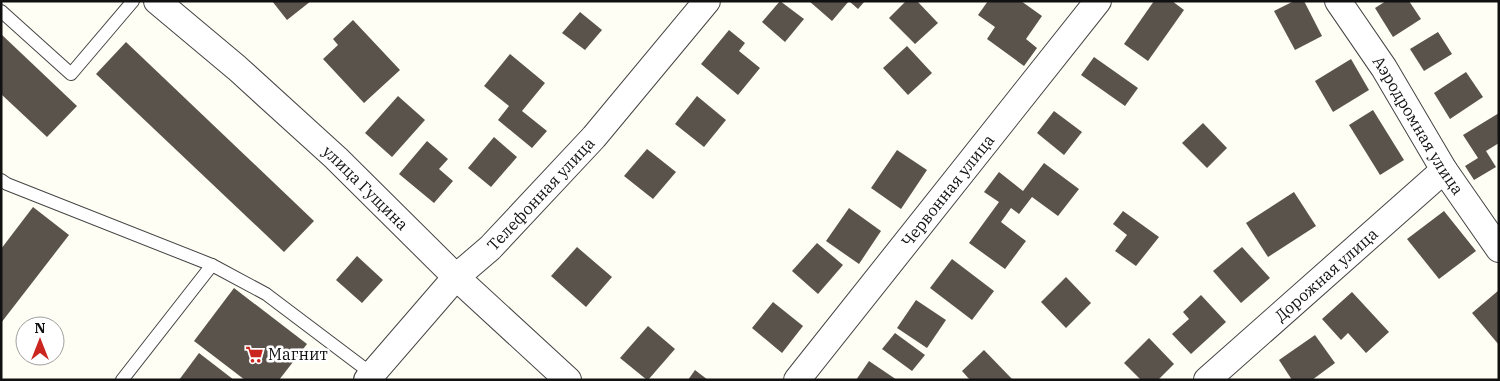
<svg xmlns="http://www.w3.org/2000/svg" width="1500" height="381" viewBox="0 0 1500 381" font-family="'IBM Plex Serif',serif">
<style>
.building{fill:#5a534c}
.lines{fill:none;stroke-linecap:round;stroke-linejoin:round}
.lane-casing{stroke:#444;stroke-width:14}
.street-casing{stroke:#444;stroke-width:28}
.lane{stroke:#fff;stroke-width:12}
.street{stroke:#fff;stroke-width:26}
.labels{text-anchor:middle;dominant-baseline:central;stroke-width:5;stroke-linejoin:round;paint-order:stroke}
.street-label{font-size:16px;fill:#111;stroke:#fff}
.poi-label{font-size:16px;fill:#111;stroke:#fff;text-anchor:start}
</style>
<rect width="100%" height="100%" fill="#fffef4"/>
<!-- building -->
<g class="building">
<polygon points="272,1 311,1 287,20"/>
<polygon points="780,1 804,19 785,42 762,22"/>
<polygon points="809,1 865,1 858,9 849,1 832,21"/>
<polygon points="906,1 917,1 938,23 915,44 889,18"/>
<polygon points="988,1 1021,1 1042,16 1026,39 1037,48 1024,66 987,39 995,27 978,15"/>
<polygon points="1154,1 1172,1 1184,10 1148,61 1124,44"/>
<polygon points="1294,1 1304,1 1322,36 1295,50 1274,11"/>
<polygon points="1386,1 1409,1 1421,19 1393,37 1375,8"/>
<polygon points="580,12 602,30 585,50 562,33"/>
<polygon points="353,20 400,70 364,103 323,59 338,45 333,39"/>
<polygon points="729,30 745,43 739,51 760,68 738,95 701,64"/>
<polygon points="1438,32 1452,54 1424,71 1410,49"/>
<polygon points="1,34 77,106 47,137 1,94"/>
<polygon points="126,42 314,221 284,252 96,74"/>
<polygon points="907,46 932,73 908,95 883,68"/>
<polygon points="510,54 545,83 522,111 547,131 532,148 498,120 509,106 484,86"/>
<polygon points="1094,57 1138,88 1125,106 1081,75"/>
<polygon points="1351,59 1369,90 1333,112 1315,81"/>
<polygon points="1466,72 1483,97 1450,119 1434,93"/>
<polygon points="398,96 425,120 392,157 365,133"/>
<polygon points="697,96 726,120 704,147 675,124"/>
<polygon points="1373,110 1404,160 1380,175 1349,125"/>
<polygon points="1054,111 1082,132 1064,155 1037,133"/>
<polygon points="1499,113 1499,143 1486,151 1496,167 1474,180 1465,166 1478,158 1463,135"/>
<polygon points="1203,123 1227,148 1207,168 1182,143"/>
<polygon points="494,137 517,157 491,187 468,168"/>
<polygon points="427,141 448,159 439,169 453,181 434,203 399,174"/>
<polygon points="647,149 676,172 653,199 624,176"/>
<polygon points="897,150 927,170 901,209 871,188"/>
<polygon points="1044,163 1079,189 1058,216 1032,197 1019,214 1011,208 1001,222 1026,241 1005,269 969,243 999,202 984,192 999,172 1023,191"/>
<polygon points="1294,192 1316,226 1268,257 1246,223"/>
<polygon points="33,207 69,235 1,323 1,249"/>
<polygon points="849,208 881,231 859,264 826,241"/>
<polygon points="1123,211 1159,237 1136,266 1115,251 1127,235 1113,224"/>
<polygon points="1444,211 1476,251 1439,279 1407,239"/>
<polygon points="817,243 843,265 818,294 792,271"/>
<polygon points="577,247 612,277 586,307 551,276"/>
<polygon points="1242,247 1270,278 1241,303 1213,271"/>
<polygon points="357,256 383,280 362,303 336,280"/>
<polygon points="952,259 994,291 972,320 930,288"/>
<polygon points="1066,277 1091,303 1066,328 1041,302"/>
<polygon points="234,288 307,344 279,380 245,380 194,341"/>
<polygon points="1499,290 1499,345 1472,313"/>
<polygon points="1352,292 1389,332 1366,353 1348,333 1341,340 1322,319"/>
<polygon points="1201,295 1226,322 1191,354 1172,334 1189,319 1183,312"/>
<polygon points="916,300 946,320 927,348 897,328"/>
<polygon points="773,302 803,326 782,353 752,328"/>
<polygon points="648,326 675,349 648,380 647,380 620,358"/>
<polygon points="895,333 925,355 912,371 882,349"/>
<polygon points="1315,335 1335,363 1312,380 1292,380 1279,360"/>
<polygon points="1149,338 1174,364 1158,380 1141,380 1124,363"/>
<polygon points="984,350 1013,380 970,380 962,371"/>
<polygon points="199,353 234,380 179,380"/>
<polygon points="869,361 897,380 856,380"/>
<polygon points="695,370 708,380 688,380"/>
</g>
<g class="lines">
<defs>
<g id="lane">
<polyline points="1,11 71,74 133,1"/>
<polyline points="1,180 7,184 212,265 266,294 372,374"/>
<polyline points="122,380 212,265"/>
</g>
<g id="street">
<path id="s1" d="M157,1l80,67 99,90 120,119 112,103"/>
<path id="s2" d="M1338,1l46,67 60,102 55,79"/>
<path id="s3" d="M367,380l89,-103 34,-29 104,-111 113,-136"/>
<path id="s4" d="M797,380l301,-379"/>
<path id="s5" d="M1207,380l237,-210"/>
</g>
</defs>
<!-- lane casing -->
<use href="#lane" class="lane-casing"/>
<!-- street casing -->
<use href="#street" class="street-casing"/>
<!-- lane -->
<use href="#lane" class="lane"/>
<!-- street -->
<use href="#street" class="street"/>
</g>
<!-- icons -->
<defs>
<symbol id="supermarket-bare" viewBox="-9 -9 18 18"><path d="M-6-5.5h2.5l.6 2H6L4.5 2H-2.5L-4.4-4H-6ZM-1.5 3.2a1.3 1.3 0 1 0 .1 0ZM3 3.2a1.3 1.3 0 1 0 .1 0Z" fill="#cb251f" stroke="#fff" stroke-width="2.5" paint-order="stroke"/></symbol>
</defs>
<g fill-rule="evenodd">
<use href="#supermarket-bare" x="242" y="342" width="25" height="25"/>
</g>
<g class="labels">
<!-- street labels -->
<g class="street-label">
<text stroke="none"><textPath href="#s2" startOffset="148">Аэродромная улица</textPath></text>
<text stroke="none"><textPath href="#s1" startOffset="280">улица Гущина</textPath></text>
<text stroke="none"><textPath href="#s4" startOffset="242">Червонная улица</textPath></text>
<text stroke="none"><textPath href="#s3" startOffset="255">Телефонная улица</textPath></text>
<text stroke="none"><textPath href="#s5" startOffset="159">Дорожная улица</textPath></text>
</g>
<!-- poi labels -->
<g class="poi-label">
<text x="268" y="354">Магнит</text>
</g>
</g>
<!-- border -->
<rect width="1500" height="381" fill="none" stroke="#111111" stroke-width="5"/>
<!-- north arrow -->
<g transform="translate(40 341)"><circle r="24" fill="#ffffff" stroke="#a0a0a0"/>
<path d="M0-4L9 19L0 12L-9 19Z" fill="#cb251f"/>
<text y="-8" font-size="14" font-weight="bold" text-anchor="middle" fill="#111111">N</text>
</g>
</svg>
